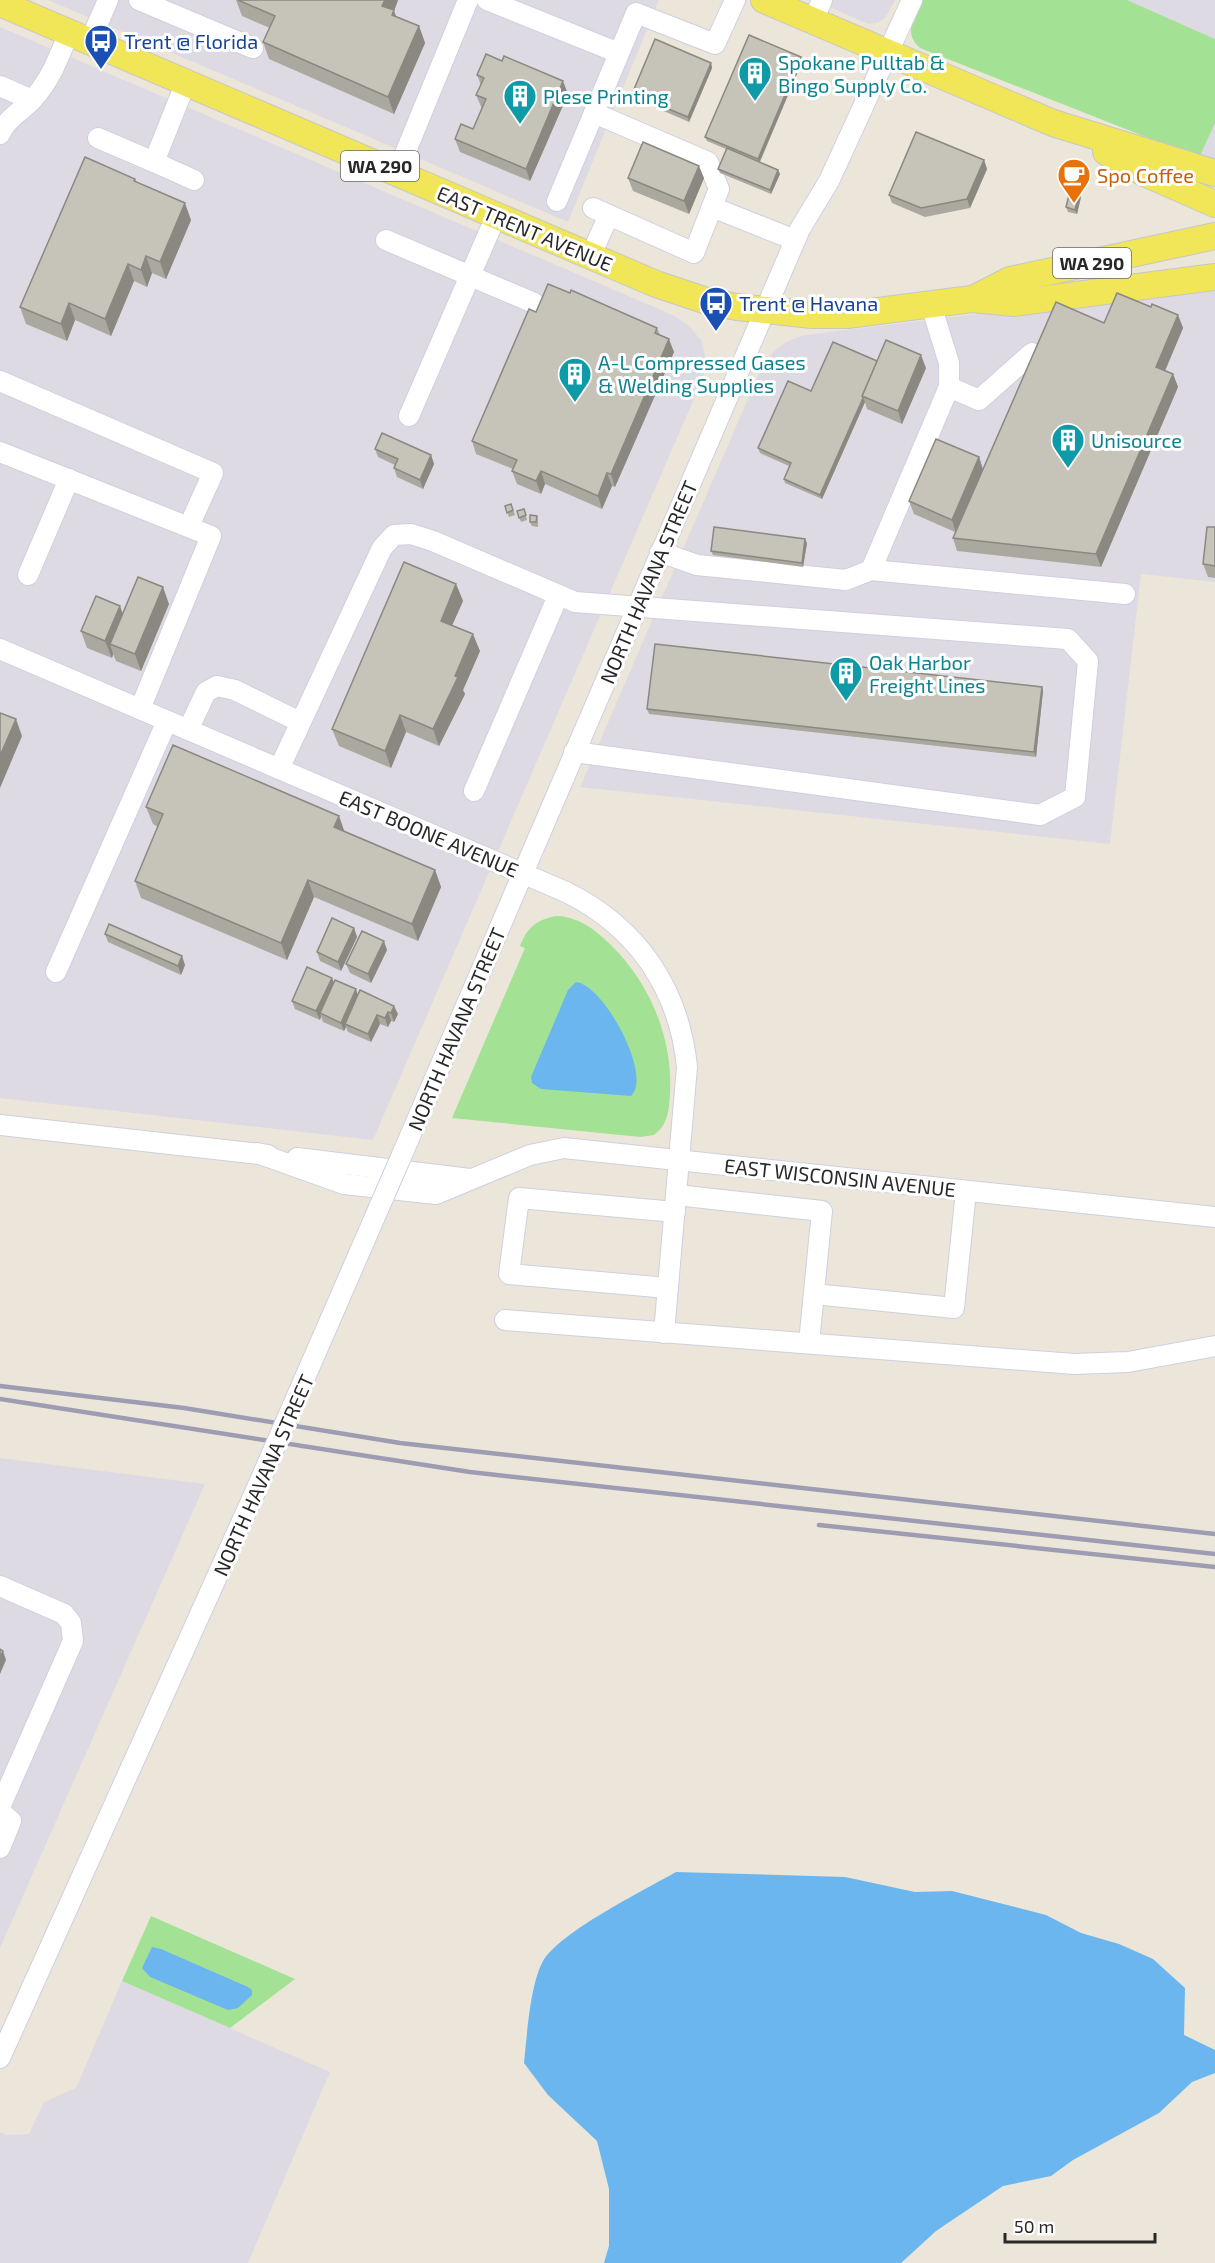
<svg xmlns="http://www.w3.org/2000/svg" width="1215" height="2263" viewBox="0 0 1215 2263" font-family="'Exo 2',sans-serif">
<style>
.industrial{fill:#dedae3}
.green{fill:#a3e295}
.water{fill:#6bb6ef}
.lines{fill:none;stroke-linecap:round;stroke-linejoin:round}
.minor-casing{stroke:#cfcfe1;stroke-width:22}
.major-casing{stroke:#c7c7c7;stroke-width:28}
.minor{stroke:#fff;stroke-width:20}
.major{stroke:#f1e658;stroke-width:26}
.rail{stroke:#9d9cb3;stroke-width:4.5}
.minor-bridge-casing{stroke:#cfcfe1;stroke-width:22;stroke-linecap:butt}
.minor-bridge{stroke:#fff;stroke-width:20}
.wall{fill:#aaa89f}
.shaded-wall{fill:#8b8882}
.building{fill:#c6c3b9;stroke:#8b8882;stroke-width:1.5}
.labels{text-anchor:middle;dominant-baseline:central;stroke-width:6;stroke-linejoin:round;paint-order:stroke}
.shield{fill:#fff;stroke:#686868;stroke-width:1.5}
.shield-label{font-size:18px;font-weight:bold;fill:#282828}
.transit-label{font-size:20px;fill:#164399;stroke:#fff;text-anchor:start}
.culture-label{font-size:20px;fill:#0d838f;stroke:#fff;text-anchor:start}
.food-label{font-size:20px;fill:#c56008;stroke:#fff;text-anchor:start}
.street-label{font-size:20px;fill:#282828;stroke:#fff}
</style>
<rect width="100%" height="100%" fill="#ebe6d9"/>
<!-- industrial -->
<g class="industrial">
<polygon points="48,0 659,0 568,222"/>
<polygon points="814,0 895,0 885,18 877,23 868,24"/>
<polygon points="1127,0 1215,0 1215,39"/>
<polygon points="0,27 673,315 688,325 701,340 706,359 703,378 373,1140 0,1098"/>
<polygon points="1215,123 1215,163 1199,158"/>
<polygon points="1215,285 1215,582 1141,574 1110,844 580,787 760,371 770,355 786,342 805,335"/>
<polygon points="0,1458 205,1484 0,1948"/>
<polygon points="122,1981 330,2072 248,2263 0,2263 0,2132 7,2135 29,2134 44,2102 76,2088"/>
</g>
<!-- green -->
<g class="green">
<path d="M922,0h205l88,39v84l-16,35 -279,-110c-17,-15 -6,-30 2,-48z"/>
<path d="M557,916c22,1 37,13 52,27 41,40 64,94 61,151 -1,16 -2,31 -16,41l-14,2 -188,-19 73,-170 -5,-2c7,-19 18,-27 37,-30z"/>
<polygon points="151,1916 295,1979 230,2028 122,1981"/>
</g>
<!-- water -->
<g class="water">
<path d="M576,982c28,3 77,94 55,114l-90,-7 -9,-6 -1,-6 37,-87z"/>
<path d="M676,1872l169,5 70,15 37,-1 94,24 35,18 38,11 34,15 32,29 -1,47 31,15v23l-23,9 -33,31 -86,47 -22,16 -48,10 -67,45 -35,32h-297l5,-17v-57l-12,-48 -49,-46 -24,-32c3,-28 6,-76 18,-100 15,-30 103,-73 134,-91z"/>
<polygon points="152,1947 161,1949 248,1987 252,1990 252,1995 238,2008 228,2010 150,1977 142,1968"/>
</g>
<g class="lines">
<defs>
<g id="minor">
<polyline points="139,0 253,48"/>
<polyline points="487,0 619,53"/>
<polyline points="813,21 822,0"/>
<polyline points="90,41 108,0"/>
<polyline points="0,86 32,100"/>
<path d="M0,134c6,-15 22,-23 33,-35 18,-20 26,-42 36,-67"/>
<polyline points="98,138 154,162 186,82"/>
<polyline points="154,162 194,180"/>
<polyline points="397,173 468,0"/>
<polyline points="557,201 636,13 715,44 735,0"/>
<polyline points="712,207 795,240"/>
<polyline points="593,208 694,253 719,189 708,162 594,113"/>
<polyline points="386,240 534,303"/>
<polyline points="590,257 609,215"/>
<polyline points="931,305 949,363 949,387"/>
<polyline points="0,381 213,473 189,526"/>
<polyline points="409,416 496,216"/>
<polyline points="0,452 211,536 140,709"/>
<polyline points="660,552 697,565 846,580 871,570 1125,594"/>
<polyline points="871,570 949,387 979,400 1032,353"/>
<polyline points="28,575 69,479"/>
<path d="M0,649l566,243c71,35 113,96 121,175l-23,266"/>
<polyline points="188,730 206,692 217,686 235,690 300,722"/>
<polyline points="279,769 382,548 394,535 411,534 433,541 575,602 1068,639 1088,661 1075,797 1040,815 574,752"/>
<polyline points="474,791 558,596"/>
<polyline points="56,972 167,721"/>
<polyline points="0,1125 268,1155"/>
<polyline points="257,1153 344,1184 436,1194 530,1155 564,1148 1215,1217"/>
<polyline points="401,1157 800,229 829,181 912,0"/>
<polyline points="297,1158 470,1179"/>
<polyline points="676,1195 822,1211 809,1343"/>
<polyline points="668,1288 509,1274 519,1198 675,1212"/>
<polyline points="814,1294 954,1308 966,1191"/>
<polyline points="505,1320 1074,1364 1128,1362 1215,1346"/>
<polyline points="0,1586 64,1614 71,1623 73,1641 0,1807"/>
<polyline points="0,1811 11,1821 0,1848"/>
<polyline points="0,2058 256,1490"/>
</g>
<g id="major">
<polyline points="764,0 1053,123 1215,173"/>
<polyline points="0,3 656,284 710,302 737,307 812,315 847,315 972,299 1014,303 1215,277"/>
<polyline points="1106,152 1142,172 1215,204"/>
<polyline points="973,299 1010,280 1215,236"/>
</g>
</defs>
<!-- minor casing -->
<use href="#minor" class="minor-casing"/>
<!-- major casing -->
<use href="#major" class="major-casing"/>
<!-- minor -->
<use href="#minor" class="minor"/>
<!-- major -->
<use href="#major" class="major"/>
<!-- rail -->
<g class="rail">
<polyline points="0,1386 184,1408 400,1443 1215,1534"/>
<polyline points="0,1399 470,1472 1215,1554"/>
<polyline points="819,1525 1215,1567"/>
</g>
<defs>
<polyline id="minor-bridge" points="256,1490 401,1157"/>
</defs>
<!-- minor-bridge casing -->
<use href="#minor-bridge" class="minor-bridge-casing"/>
<!-- minor-bridge -->
<use href="#minor-bridge" class="minor-bridge"/>
</g>
<!-- wall -->
<g class="wall">
<polygon points="236,0 398,0 394,11 396,17 419,26 425,43 394,114 269,59 263,42 270,28 242,16"/>
<polygon points="801,57 802,62 760,162 778,170 780,174 771,194 720,173 718,169 726,149 707,141 705,137"/>
<polygon points="711,63 712,68 689,122 634,98 632,94"/>
<polygon points="477,75 568,94 530,181 460,152 455,139 473,129 482,109 476,95 481,85"/>
<polygon points="984,160 987,169 970,208 925,217 892,203 889,195"/>
<polygon points="628,178 704,178 689,214 633,191"/>
<polygon points="135,179 137,182 191,220 166,279 152,273 147,287 134,281 111,336 75,320 67,341 26,324 20,307"/>
<polygon points="1081,197 1077,214 1068,212 1066,207"/>
<polygon points="570,293 657,328 660,335 674,352 615,487 612,486 602,509 545,484 541,494 517,484 512,471 513,469 476,454 472,441 536,312"/>
<polygon points="1151,307 1178,315 1183,328 1165,371 1173,374 1178,387 1101,567 957,551 953,538 955,532 914,514 909,501 979,457 983,469 1104,323"/>
<polygon points="877,361 926,368 902,424 867,409 865,402 822,499 785,483 784,479 789,466 760,453 758,448"/>
<polygon points="375,449 431,455 434,464 423,489 397,477 394,468 395,465 378,457"/>
<polygon points="511,504 515,515 509,517 505,506"/>
<polygon points="524,509 527,520 521,522 517,511"/>
<polygon points="537,516 538,520 538,527 532,526 530,522"/>
<polygon points="1215,527 1215,578 1208,577 1203,564"/>
<polygon points="807,543 803,567 713,555 711,551"/>
<polygon points="456,584 463,601 452,625 480,651 463,690 465,694 439,746 406,732 391,768 339,746 332,729"/>
<polygon points="169,604 141,671 116,661 113,654 112,658 87,648 81,631 120,606 122,614"/>
<polygon points="1042,687 1043,691 1036,757 649,714 647,709"/>
<polygon points="146,807 345,831 435,870 441,887 418,941 314,897 287,960 141,898 135,881 158,827 153,824"/>
<polygon points="354,928 357,937 341,971 320,961 317,952"/>
<polygon points="105,934 185,965 181,975 108,942"/>
<polygon points="387,950 371,983 350,973 346,964"/>
<polygon points="334,983 398,1014 394,1022 391,1021 388,1027 380,1024 371,1042 348,1032 346,1027 344,1031 323,1022 321,1016 320,1020 295,1009 292,1001"/>
</g>
<!-- shaded-wall -->
<g class="shaded-wall">
<polygon points="385,0 398,0 394,11 400,27 382,6"/>
<polygon points="419,26 425,43 394,114 388,97"/>
<polygon points="801,57 802,62 759,163 758,159"/>
<polygon points="711,63 712,68 689,122 688,117"/>
<polygon points="563,81 568,94 530,181 526,169"/>
<polygon points="984,160 987,169 970,208 967,199"/>
<polygon points="699,166 704,178 689,214 684,201"/>
<polygon points="778,170 780,174 771,194 770,190"/>
<polygon points="1079,193 1081,197 1077,214 1075,210"/>
<polygon points="185,203 191,220 166,279 160,262"/>
<polygon points="146,256 152,273 147,287 141,270"/>
<polygon points="128,264 134,281 111,336 105,319"/>
<polygon points="69,303 75,320 67,341 61,324"/>
<polygon points="1178,315 1183,328 1161,380 1156,367"/>
<polygon points="669,339 674,352 615,487 611,474"/>
<polygon points="921,355 926,368 902,424 898,411"/>
<polygon points="1173,374 1178,387 1101,567 1096,554"/>
<polygon points="863,398 865,402 822,499 820,495"/>
<polygon points="431,455 434,464 423,489 420,480"/>
<polygon points="979,457 983,470 956,533 952,520"/>
<polygon points="541,471 545,484 541,494 536,481"/>
<polygon points="607,473 612,486 602,509 598,496"/>
<polygon points="805,539 807,543 803,567 802,563"/>
<polygon points="456,584 463,601 447,637 441,621"/>
<polygon points="163,587 169,604 141,671 135,654"/>
<polygon points="120,606 126,623 110,644 113,654 112,658 105,641"/>
<polygon points="473,634 480,651 463,690 465,694 439,746 433,729"/>
<polygon points="1042,687 1043,691 1036,757 1034,752"/>
<polygon points="400,715 406,732 391,768 385,751"/>
<polygon points="16,719 22,736 0,788 0,756"/>
<polygon points="339,816 345,833 334,827"/>
<polygon points="435,870 441,887 418,941 412,924"/>
<polygon points="308,880 314,897 287,960 281,943"/>
<polygon points="354,928 357,937 341,971 338,962"/>
<polygon points="384,941 387,950 371,983 368,974"/>
<polygon points="182,956 185,965 181,975 178,966"/>
<polygon points="332,978 335,986 320,1013 321,1016 320,1020 316,1011"/>
<polygon points="356,989 359,998 345,1024 346,1027 344,1031 341,1023"/>
<polygon points="394,1006 398,1014 394,1022 391,1013"/>
<polygon points="388,1012 391,1021 388,1027 385,1018"/>
<polygon points="377,1015 380,1024 371,1042 368,1034"/>
<polygon points="3,1651 6,1660 0,1674 0,1658"/>
</g>
<!-- building -->
<g class="building">
<polygon points="238,0 385,0 382,6 394,10 392,15 419,26 388,97 263,42 275,16"/>
<polygon points="749,35 801,57 758,159 705,137"/>
<polygon points="655,39 711,63 688,117 632,94"/>
<polygon points="486,54 502,61 504,56 563,81 526,169 455,139 461,124 473,129 486,99 476,95 484,78 477,75"/>
<polygon points="916,132 984,160 967,199 921,208 889,195"/>
<polygon points="643,142 699,166 684,201 628,178"/>
<polygon points="727,148 778,170 770,190 718,169"/>
<polygon points="85,157 135,179 134,181 185,203 160,262 146,256 141,270 128,264 105,319 69,303 61,324 20,307"/>
<polygon points="1070,191 1079,193 1075,210 1066,207"/>
<polygon points="548,284 570,293 571,290 657,328 655,333 669,339 611,474 607,473 598,496 541,471 536,481 512,471 517,460 472,441 529,309 536,312"/>
<polygon points="1117,293 1151,307 1152,304 1178,315 1156,367 1173,374 1096,554 953,538 1056,302 1104,323"/>
<polygon points="886,340 921,355 898,411 862,396"/>
<polygon points="833,342 877,361 862,396 863,398 820,495 784,479 791,463 758,448 788,381 811,391"/>
<polygon points="382,433 431,455 420,480 394,468 398,459 375,449"/>
<polygon points="936,439 979,457 952,520 909,501"/>
<polygon points="511,504 513,510 507,513 505,506"/>
<polygon points="524,509 526,515 519,518 517,511"/>
<polygon points="530,515 537,516 536,522 530,522"/>
<polygon points="714,527 805,539 802,563 711,551"/>
<polygon points="1207,527 1215,527 1215,566 1203,564"/>
<polygon points="404,562 456,584 441,621 473,634 455,676 458,677 433,729 400,715 385,751 332,729"/>
<polygon points="138,577 163,587 135,654 110,644"/>
<polygon points="96,596 120,606 105,641 81,631"/>
<polygon points="655,644 1042,687 1034,752 647,709"/>
<polygon points="0,713 16,719 0,756"/>
<polygon points="173,745 339,816 334,827 435,870 412,924 308,880 281,943 135,881 163,814 146,807"/>
<polygon points="332,918 354,928 338,962 317,952"/>
<polygon points="109,924 182,956 178,966 105,934"/>
<polygon points="362,931 384,941 368,974 346,964"/>
<polygon points="307,967 332,978 316,1011 292,1001"/>
<polygon points="335,980 356,989 341,1023 320,1013"/>
<polygon points="360,990 394,1006 391,1013 388,1012 385,1018 377,1015 368,1034 345,1024"/>
<polygon points="0,1649 3,1651 0,1658"/>
</g>
<!-- icons -->
<defs>
<symbol id="bus-pin" viewBox="-11 -11 22 30"><path d="M0 17L-7.5 6A9.5 9.5 0 1 1 7.5 6Z" fill="#1a4fb4" stroke="#fff"/><path d="M-5-6H5V4H4V6H2V4H-2V6H-4V4H-5ZM-3.5-4V0h7V-4ZM-3.5 1.2v1.5H-2V1.2ZM2 1.2v1.5H3.5V1.2Z" fill="#fff"/></symbol>
<symbol id="building-pin" viewBox="-11 -11 22 30"><path d="M0 17L-7.5 6A9.5 9.5 0 1 1 7.5 6Z" fill="#0f9aa8" stroke="#fff"/><path d="M-4-6H4V6H1V3H-1V6H-4ZM-2.5-4.3h1.7v1.8h-1.7ZM.8-4.3h1.7v1.8H.8ZM-2.5-1h1.7V.8h-1.7ZM.8-1h1.7V.8H.8Z" fill="#fff"/></symbol>
<symbol id="cafe-pin" viewBox="-11 -11 22 30"><path d="M0 17L-7.5 6A9.5 9.5 0 1 1 7.5 6Z" fill="#e8710a" stroke="#fff"/><path d="M-5.5-4.5H6V0H3Q3 3.5 0 3.5H-2.5Q-5.5 3.5-5.5 0ZM3-3.2v2h1.7v-2ZM-6 4.5H4V6H-6Z" fill="#fff"/></symbol>
</defs>
<g fill-rule="evenodd">
<use href="#bus-pin" x="82" y="22" width="38" height="52"/>
<use href="#building-pin" x="736" y="54" width="38" height="52"/>
<use href="#building-pin" x="501" y="77" width="38" height="52"/>
<use href="#cafe-pin" x="1055" y="156" width="38" height="52"/>
<use href="#bus-pin" x="697" y="284" width="38" height="52"/>
<use href="#building-pin" x="556" y="355" width="38" height="52"/>
<use href="#building-pin" x="1049" y="421" width="38" height="52"/>
<use href="#building-pin" x="827" y="654" width="38" height="52"/>
</g>
<g class="labels">
<!-- shield labels -->
<g class="shield">
<rect x="341" y="151" width="78" height="30" rx="4.5"/>
<rect x="1053" y="248" width="78" height="30" rx="4.5"/>
</g>
<g class="shield-label">
<text x="380" y="166">WA 290</text>
<text x="1092" y="263">WA 290</text>
</g>
<!-- transit labels -->
<g class="transit-label">
<text x="124" y="41">Trent @ Florida</text>
<text x="739" y="303">Trent @ Havana</text>
</g>
<!-- culture labels -->
<g class="culture-label">
<text x="778" y="62">Spokane Pulltab &amp;<tspan x="778" dy="23">Bingo Supply Co.</tspan></text>
<text x="543" y="96">Plese Printing</text>
<text x="598" y="362">A-L Compressed Gases<tspan x="598" dy="23">&amp; Welding Supplies</tspan></text>
<text x="1091" y="440">Unisource</text>
<text x="869" y="662">Oak Harbor<tspan x="869" dy="23">Freight Lines</tspan></text>
</g>
<!-- food labels -->
<g class="food-label">
<text x="1097" y="175">Spo Coffee</text>
</g>
<!-- street labels -->
<g class="street-label">
<text transform="translate(525 228) rotate(23)">EAST TRENT AVENUE</text>
<text transform="translate(648 582) rotate(-67)">NORTH HAVANA STREET</text>
<text transform="translate(429 833) rotate(23)">EAST BOONE AVENUE</text>
<text transform="translate(456 1029) rotate(-67)">NORTH HAVANA STREET</text>
<text transform="translate(840 1177) rotate(6)">EAST WISCONSIN AVENUE</text>
<text transform="translate(263 1475) rotate(-66)">NORTH HAVANA STREET</text>
</g>
</g>
<!-- scale -->
<path d="M1005 2233v9h150v-9" fill="none" stroke="#282828" stroke-width="3"/>
<text x="1014" y="2233" font-size="18" fill="#282828" stroke="#ffffff" stroke-width="4.5" paint-order="stroke">50 m</text>
</svg>
